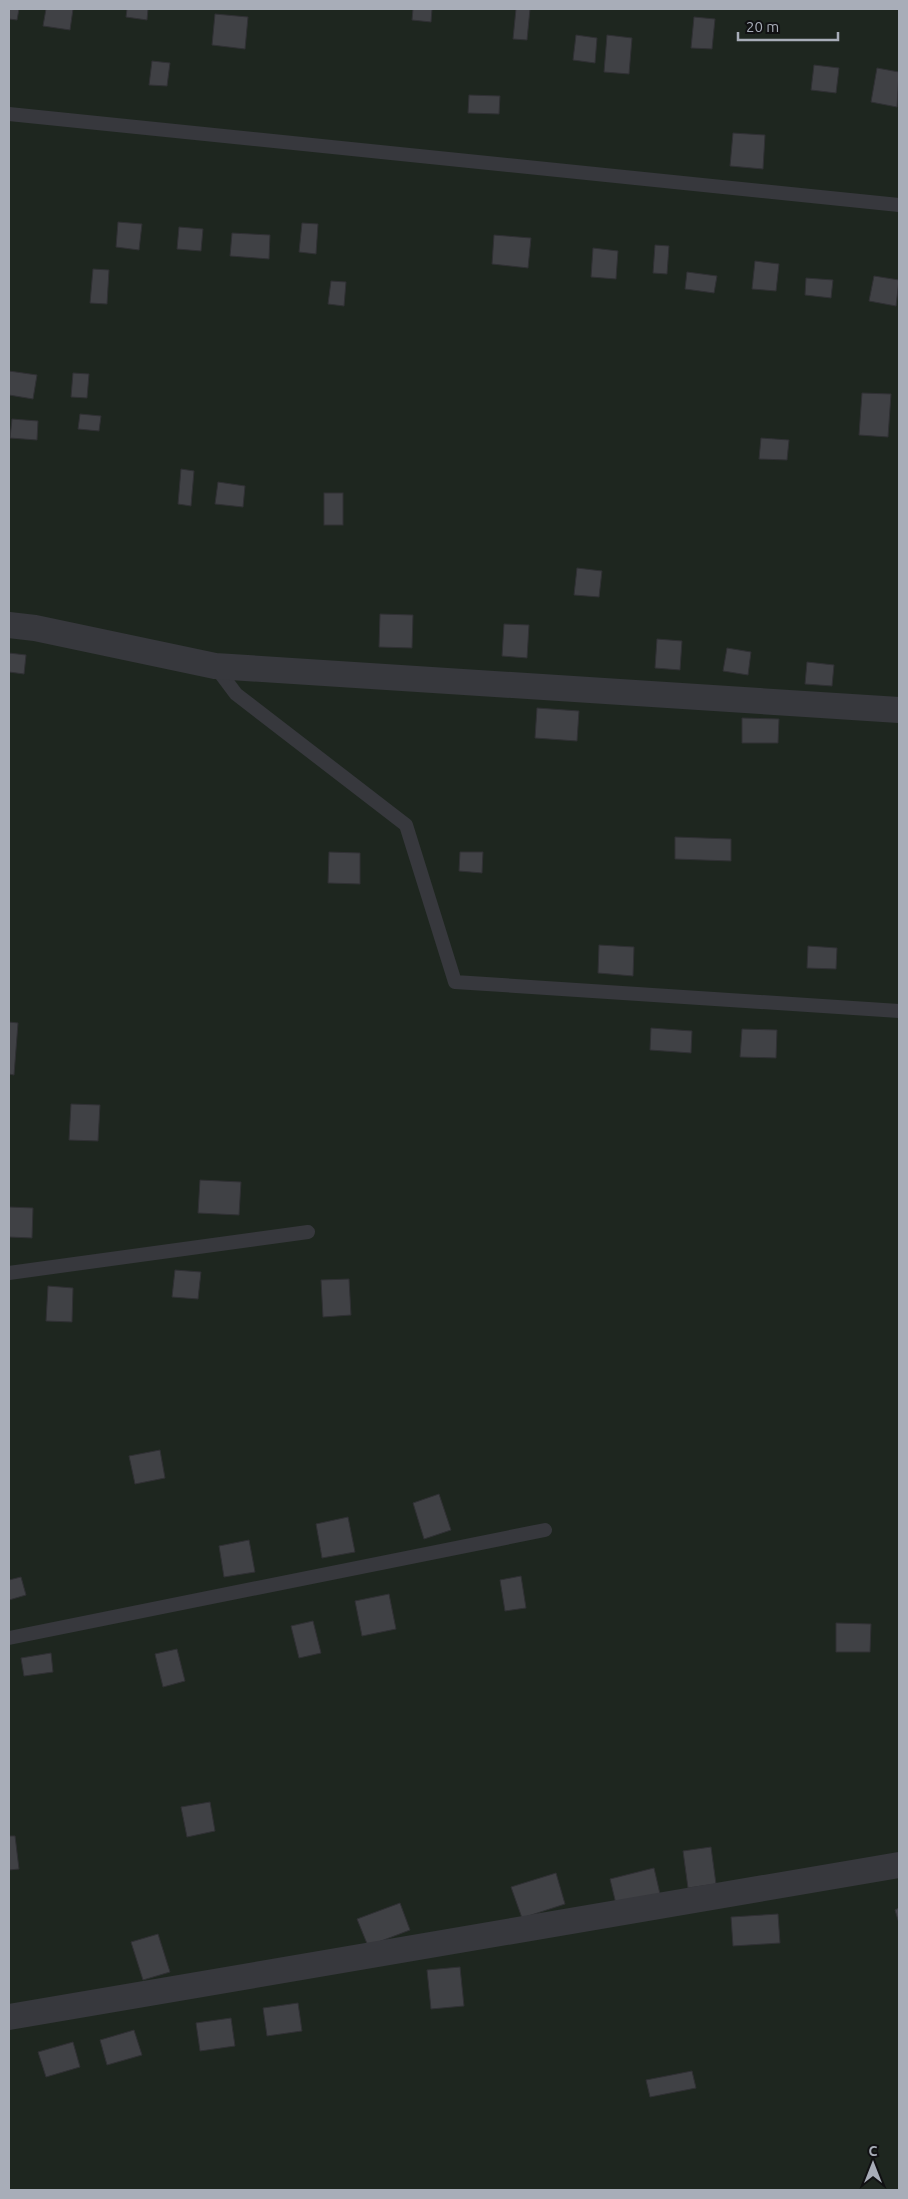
<svg xmlns="http://www.w3.org/2000/svg" width="908" height="2199" viewBox="0 0 908 2199" font-family="Ubuntu,sans-serif">
<style>
.green{fill:#1e261f}
.building{fill:#404145;stroke:#303034}
.lines{fill:none;stroke-linecap:round;stroke-linejoin:round}
.lane{stroke:#37383d;stroke-width:14}
.street{stroke:#37383d;stroke-width:26}
</style>
<rect width="100%" height="100%" fill="#161618"/>
<!-- green -->
<rect class="green" x="9" y="9" width="890" height="2181"/>
<!-- building -->
<g class="building">
<polygon points="9,9 19,9 17,20 9,19"/>
<polygon points="46,9 73,9 70,30 43,26"/>
<polygon points="127,9 148,9 147,20 126,17"/>
<polygon points="413,9 432,9 431,22 412,20"/>
<polygon points="516,9 530,9 527,40 513,39"/>
<polygon points="215,14 248,17 245,49 212,45"/>
<polygon points="694,17 715,19 712,49 691,48"/>
<polygon points="576,35 597,38 595,63 573,60"/>
<polygon points="607,35 632,38 629,74 604,72"/>
<polygon points="152,61 170,63 167,86 149,85"/>
<polygon points="814,65 839,68 836,93 811,90"/>
<polygon points="877,68 899,72 897,107 871,102"/>
<polygon points="469,95 500,96 499,114 468,113"/>
<polygon points="733,133 765,135 763,169 730,166"/>
<polygon points="118,222 142,224 139,250 116,247"/>
<polygon points="302,223 318,224 316,254 299,252"/>
<polygon points="179,227 203,229 201,251 177,249"/>
<polygon points="232,233 270,235 269,259 230,256"/>
<polygon points="494,235 531,238 528,268 492,264"/>
<polygon points="655,245 669,246 667,274 653,273"/>
<polygon points="593,248 618,251 616,279 591,277"/>
<polygon points="755,261 779,264 776,291 752,289"/>
<polygon points="93,269 109,270 107,304 90,303"/>
<polygon points="687,272 717,276 714,293 685,289"/>
<polygon points="874,276 899,280 896,306 869,301"/>
<polygon points="806,278 833,280 831,298 805,295"/>
<polygon points="331,281 346,282 344,306 328,304"/>
<polygon points="9,371 37,375 33,399 9,395"/>
<polygon points="73,373 89,374 87,398 71,397"/>
<polygon points="862,393 891,394 888,437 859,435"/>
<polygon points="80,414 101,416 99,431 78,429"/>
<polygon points="12,419 38,421 37,440 10,438"/>
<polygon points="761,438 789,440 787,460 759,459"/>
<polygon points="181,469 194,471 191,506 178,504"/>
<polygon points="218,482 245,486 243,507 215,504"/>
<rect x="324" y="493" width="19" height="32"/>
<polygon points="577,568 602,571 599,597 574,595"/>
<polygon points="380,614 413,615 412,648 379,647"/>
<polygon points="504,624 529,625 527,658 502,656"/>
<polygon points="657,639 682,641 680,670 655,668"/>
<polygon points="727,648 751,652 748,675 723,671"/>
<polygon points="9,653 26,655 24,674 9,672"/>
<polygon points="807,662 834,665 832,686 805,684"/>
<polygon points="537,708 579,711 577,741 535,738"/>
<polygon points="742,718 779,719 778,743 742,743"/>
<polygon points="675,837 731,839 731,861 675,859"/>
<polygon points="329,852 360,853 360,884 328,883"/>
<polygon points="460,852 483,852 482,873 459,871"/>
<polygon points="599,945 634,947 633,976 598,973"/>
<polygon points="808,946 837,948 836,969 807,968"/>
<polygon points="9,1022 18,1023 14,1075 9,1074"/>
<polygon points="651,1028 692,1031 691,1053 650,1050"/>
<polygon points="742,1029 777,1030 776,1058 740,1057"/>
<polygon points="71,1104 100,1105 98,1141 69,1140"/>
<polygon points="200,1180 241,1182 239,1215 198,1213"/>
<polygon points="9,1207 33,1208 32,1238 9,1237"/>
<polygon points="175,1270 201,1272 198,1299 172,1297"/>
<polygon points="349,1279 351,1315 323,1317 321,1280"/>
<polygon points="48,1286 73,1288 72,1322 46,1321"/>
<polygon points="160,1450 165,1478 135,1484 129,1456"/>
<polygon points="439,1494 451,1530 424,1539 413,1503"/>
<polygon points="348,1517 355,1552 322,1558 316,1524"/>
<polygon points="249,1540 255,1572 224,1577 219,1546"/>
<polygon points="521,1576 526,1608 505,1611 500,1580"/>
<polygon points="21,1577 26,1595 9,1600 9,1580"/>
<polygon points="389,1594 396,1629 362,1636 355,1601"/>
<polygon points="313,1621 321,1653 299,1658 291,1626"/>
<polygon points="836,1623 871,1624 870,1652 836,1652"/>
<polygon points="177,1649 185,1681 163,1687 155,1654"/>
<polygon points="51,1653 53,1672 24,1676 21,1658"/>
<polygon points="210,1802 215,1831 187,1837 181,1807"/>
<polygon points="9,1836 15,1836 19,1869 9,1870"/>
<polygon points="711,1847 716,1884 688,1888 683,1851"/>
<polygon points="654,1868 660,1894 616,1904 610,1879"/>
<polygon points="556,1873 565,1904 522,1918 511,1887"/>
<polygon points="400,1903 410,1930 368,1946 357,1919"/>
<polygon points="899,1908 899,1923 895,1910"/>
<polygon points="778,1914 780,1943 733,1946 731,1917"/>
<polygon points="158,1934 170,1972 143,1980 131,1942"/>
<polygon points="460,1967 464,2006 431,2009 427,1970"/>
<polygon points="298,2003 302,2031 267,2036 263,2008"/>
<polygon points="231,2018 235,2046 200,2051 196,2023"/>
<polygon points="134,2030 142,2055 107,2065 100,2040"/>
<polygon points="73,2042 80,2067 46,2077 38,2052"/>
<polygon points="692,2071 696,2088 650,2097 646,2080"/>
</g>
<g class="lines">
<!-- lane -->
<g class="lane">
<polyline points="9,114 899,205"/>
<polyline points="215,666 236,694 406,825 455,982 899,1011"/>
<polyline points="9,1273 308,1232"/>
<polyline points="9,1638 545,1530"/>
</g>
<!-- street -->
<g class="street">
<polyline points="9,625 35,628 215,666 899,710"/>
<polyline points="9,2017 899,1865"/>
</g>
</g>
<!-- border -->
<rect width="908" height="2199" fill="none" stroke="#a8adb8" stroke-width="20"/>
<!-- north arrow -->
<g transform="translate(873 2164)" stroke="#111113" stroke-width="4" paint-order="stroke">
<path d="M0-4L9 19L0 12L-9 19Z" fill="#a8adb8"/>
<text y="-8" font-size="14" font-weight="bold" text-anchor="middle" fill="#a8adb8">С</text>
</g>
<!-- scale -->
<path d="M738 32v8h100v-8" fill="none" stroke="#a8adb8" stroke-width="2.5"/>
<text x="746" y="32" font-size="15" fill="#a8adb8" stroke="#111113" stroke-width="4" paint-order="stroke">20 m</text>
</svg>
